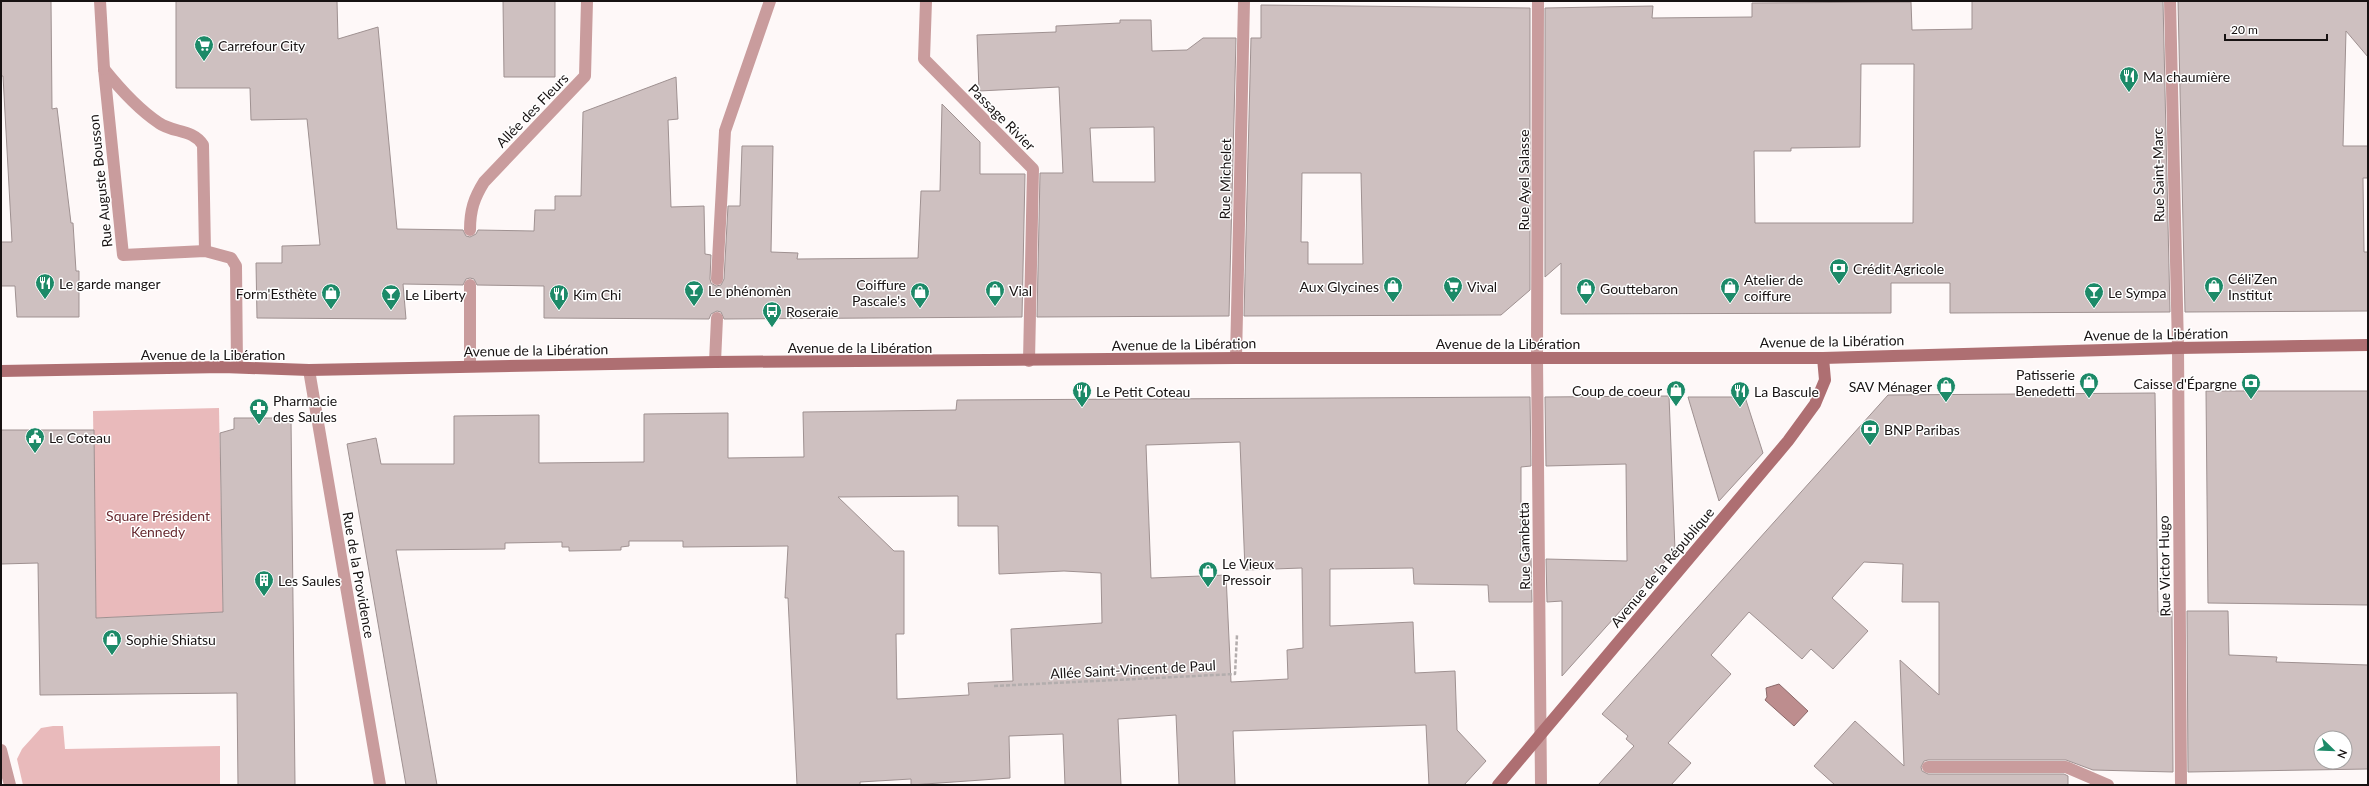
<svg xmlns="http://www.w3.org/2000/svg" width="2369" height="786" viewBox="0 0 2369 786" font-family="Lato,sans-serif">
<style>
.green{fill:#e9babb}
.water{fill:#bd8d8e;stroke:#8b6869}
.building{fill:#cec0c0;stroke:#9f9191;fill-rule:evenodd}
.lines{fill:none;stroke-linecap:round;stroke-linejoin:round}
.path{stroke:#b3adad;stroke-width:2.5;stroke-dasharray:4 2;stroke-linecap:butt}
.lane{stroke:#c99c9d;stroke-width:12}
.street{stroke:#c99c9d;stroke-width:12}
.secondary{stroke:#ae6f72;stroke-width:12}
.labels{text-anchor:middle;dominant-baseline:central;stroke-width:3;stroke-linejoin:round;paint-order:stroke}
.poi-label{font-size:14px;fill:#171212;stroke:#fff;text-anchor:start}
.street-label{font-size:14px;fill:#171212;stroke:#fff}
.park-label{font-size:14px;fill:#67292f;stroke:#fff}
</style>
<rect width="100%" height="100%" fill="#fef8f8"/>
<!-- green -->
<g class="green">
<polygon points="219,408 223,612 96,618 93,411"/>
<polygon points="53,726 63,726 65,749 220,746 220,785 23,785 17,759 22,749 41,728"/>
</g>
<!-- water -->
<polygon class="water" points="1779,684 1808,711 1794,726 1765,700 1767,697 1766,688"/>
<!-- building -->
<g class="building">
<polygon points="1,1 51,1 52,109 57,108 71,223 73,223 76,271 79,271 79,317 17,317 15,286 1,286 1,242 12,242 3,76 1,76"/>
<polygon points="176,1 337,1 338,39 378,27 397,229 463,230 466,236 470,237 476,234 478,230 534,231 535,210 555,210 555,196 581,196 583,112 676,77 678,119 668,120 671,207 704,206 705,254 711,255 710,279 711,283 716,286 721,285 724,279 728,206 740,206 742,146 773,146 771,252 798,253 797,259 918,258 921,191 940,191 942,104 980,142 980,174 1025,174 1022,317 724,319 721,312 717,311 711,314 709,319 544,318 544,286 477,285 474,279 470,278 466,279 463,285 403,284 406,319 257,318 256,263 282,263 282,246 320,245 307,119 251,120 250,88 176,88"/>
<polygon points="503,1 555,1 555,77 504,77"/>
<path d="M1972,1h191l7,311 -220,1v-30h-59v30l-330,1v-51l-16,14v-269l108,-2 -1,12 100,-1v-14l159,-1 1,28 60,-1zM1861,64h53l-1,159h-158l-1,-72h37v-3l69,-1z"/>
<polygon points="2178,1 2368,1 2368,57 2346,31 2343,146 2368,146 2368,178 2363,178 2364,252 2368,252 2368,311 2185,312"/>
<path d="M1261,5l269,3v282l-29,25 -257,1 7,-278h10zM1302,173h59l2,91h-55v-22h-7z"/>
<path d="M1120,20h31l1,31 35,-1 16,-12h33l-7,278 -192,1 3,-144h23l-4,-86 -80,4 -2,-56 79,-3v-6l64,-3zM1154,127l1,55h-62l-3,-54z"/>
<polygon points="2206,391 2368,391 2368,605 2208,603"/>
<polygon points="2155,393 2158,612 2172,611 2173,772 2093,770 2066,760 1928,760 1924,761 1921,767 1922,771 1928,774 2064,774 2068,776 2068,785 1835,785 1814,766 1855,721 1904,766 1900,660 1939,695 1939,602 1902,602 1903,564 1864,562 1832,598 1868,631 1833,669 1811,649 1802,659 1749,612 1711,655 1731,674 1668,743 1691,763 1671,785 1598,785 1634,746 1626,739 1628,736 1602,714 1888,395"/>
<polygon points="1669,396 1675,550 1562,676 1562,601 1547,602 1546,559 1627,561 1626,464 1546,466 1545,397"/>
<path d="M1530,397l1,69 -10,1v91h10l1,44h-43l-1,-17 -74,-1 -1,-16 -83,1v57l83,-4 2,51 40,-2 2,59 29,31 -22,24h-35l-3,-60 -193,6 2,54h-56l-3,-70 -58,4 3,66h-56l-2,-51 -54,2 1,42 -99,7v-6l-51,3v3h-63l-9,-187h-3l3,-52 -105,1v-6h-54v5l-8,1v3l-52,1v-4h-7v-5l-57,1v6l-109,1 41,235h-31l-59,-341 29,-6 5,26h73v-48l85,-1v48l105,-1v-48l84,-1v45l76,-1 -1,-45 153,-2 1,-10zM1240,442l5,128 57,-2 1,80 -16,2 1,29 -57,3 -5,-107 -75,3 -5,-133zM958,496v30h40l1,48 65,-3 37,2 1,50 -91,6 2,52 -45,2 1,12 -72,4 -1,-65h8v-83h-10l-56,-54z"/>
<polygon points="1688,397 1745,397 1763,453 1719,501"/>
<polygon points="234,418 291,418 295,785 238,785 237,693 40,695 38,563 1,564 1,430 94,430 96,618 223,612 220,433 234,429"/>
<path d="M2187,611h41l1,44 48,2 -1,5 92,3v104l-180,3zM2321,738h24v24h-24z"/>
</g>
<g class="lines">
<!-- path -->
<polyline class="path" points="994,686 1235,674 1237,635"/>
<!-- lane -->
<g class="lane">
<polyline points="104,69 123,255 205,251 231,258 236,266 237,367"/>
<path d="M104,69c16,20 34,40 55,54 14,10 34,6 44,22l2,106"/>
<path d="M470,230c0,-20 4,-32 14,-48l101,-106 2,-75"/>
<polyline points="717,279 725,131 770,1"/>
<polyline points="715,362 717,318"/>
<polyline points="470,366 470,285"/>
<polyline points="1,750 10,785"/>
<polyline points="1928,767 2066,767 2108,785"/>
</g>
<!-- street -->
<g class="street">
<polyline points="100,1 104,69"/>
<polyline points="926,1 924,59 1033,169 1029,361"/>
<polyline points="1538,1 1537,358 1541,785"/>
<polyline points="2170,1 2178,348 2181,785"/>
<polyline points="1236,358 1244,1"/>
<polyline points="309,370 380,785"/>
</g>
<!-- secondary -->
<g class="secondary">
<polyline points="1,371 223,367 309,370 715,362 1236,358 1823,358 2178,348 2368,345"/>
<polyline points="1498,785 1788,441 1815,404 1825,380 1823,358"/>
</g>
</g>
<!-- icons -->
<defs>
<symbol id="supermarket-pin" viewBox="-11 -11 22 30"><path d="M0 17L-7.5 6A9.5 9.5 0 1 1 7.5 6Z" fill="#1c8a68" stroke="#fff"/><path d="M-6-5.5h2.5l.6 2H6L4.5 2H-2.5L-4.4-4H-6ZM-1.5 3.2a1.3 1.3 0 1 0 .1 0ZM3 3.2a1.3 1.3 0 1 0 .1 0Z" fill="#fff"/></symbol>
<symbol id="restaurant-pin" viewBox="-11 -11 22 30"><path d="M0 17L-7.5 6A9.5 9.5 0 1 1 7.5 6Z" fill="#1c8a68" stroke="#fff"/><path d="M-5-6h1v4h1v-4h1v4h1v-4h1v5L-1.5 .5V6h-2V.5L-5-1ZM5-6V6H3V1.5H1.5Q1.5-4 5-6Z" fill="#fff"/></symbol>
<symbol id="bank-pin" viewBox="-11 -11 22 30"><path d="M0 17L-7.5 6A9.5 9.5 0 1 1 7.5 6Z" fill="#1c8a68" stroke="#fff"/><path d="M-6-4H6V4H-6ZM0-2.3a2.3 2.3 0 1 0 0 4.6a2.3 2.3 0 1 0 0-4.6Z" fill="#fff"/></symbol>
<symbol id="shop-pin" viewBox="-11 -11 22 30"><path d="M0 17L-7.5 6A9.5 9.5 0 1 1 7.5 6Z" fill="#1c8a68" stroke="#fff"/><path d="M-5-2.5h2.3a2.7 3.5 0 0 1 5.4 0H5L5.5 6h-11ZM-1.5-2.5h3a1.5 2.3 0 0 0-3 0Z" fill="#fff"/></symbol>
<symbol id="bar-pin" viewBox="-11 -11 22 30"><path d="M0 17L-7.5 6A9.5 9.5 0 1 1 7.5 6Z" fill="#1c8a68" stroke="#fff"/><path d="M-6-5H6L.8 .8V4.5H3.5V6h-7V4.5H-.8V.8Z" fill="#fff"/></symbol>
<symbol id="bus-pin" viewBox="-11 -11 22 30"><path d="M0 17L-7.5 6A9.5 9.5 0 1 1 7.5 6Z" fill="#1c8a68" stroke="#fff"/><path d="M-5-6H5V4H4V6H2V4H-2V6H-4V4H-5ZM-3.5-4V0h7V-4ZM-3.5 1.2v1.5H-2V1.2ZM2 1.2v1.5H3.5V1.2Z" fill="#fff"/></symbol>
<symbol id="pharmacy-pin" viewBox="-11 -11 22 30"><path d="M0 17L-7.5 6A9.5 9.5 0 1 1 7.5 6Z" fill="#1c8a68" stroke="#fff"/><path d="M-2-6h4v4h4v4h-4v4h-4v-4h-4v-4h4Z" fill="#fff"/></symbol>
<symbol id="civic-pin" viewBox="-11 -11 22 30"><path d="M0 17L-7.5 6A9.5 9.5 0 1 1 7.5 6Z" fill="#1c8a68" stroke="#fff"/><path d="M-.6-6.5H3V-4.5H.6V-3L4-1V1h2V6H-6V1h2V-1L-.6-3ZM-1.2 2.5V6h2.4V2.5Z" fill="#fff"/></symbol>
<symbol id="building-pin" viewBox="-11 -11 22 30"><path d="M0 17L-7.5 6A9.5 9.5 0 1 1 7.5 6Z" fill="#1c8a68" stroke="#fff"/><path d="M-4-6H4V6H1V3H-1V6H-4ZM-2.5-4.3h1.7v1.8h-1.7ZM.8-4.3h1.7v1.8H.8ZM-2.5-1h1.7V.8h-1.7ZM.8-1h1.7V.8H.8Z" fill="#fff"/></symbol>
</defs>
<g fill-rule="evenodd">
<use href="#supermarket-pin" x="193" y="34" width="22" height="30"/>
<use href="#restaurant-pin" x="2118" y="65" width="22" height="30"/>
<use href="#bank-pin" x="1828" y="257" width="22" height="30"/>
<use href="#restaurant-pin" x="34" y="272" width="22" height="30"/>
<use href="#shop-pin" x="1382" y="275" width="22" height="30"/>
<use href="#supermarket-pin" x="1442" y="275" width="22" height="30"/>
<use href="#shop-pin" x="2203" y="275" width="22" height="30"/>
<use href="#shop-pin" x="1719" y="276" width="22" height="30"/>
<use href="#shop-pin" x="1575" y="277" width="22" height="30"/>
<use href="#bar-pin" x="683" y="279" width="22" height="30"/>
<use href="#shop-pin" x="984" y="279" width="22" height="30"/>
<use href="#shop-pin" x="909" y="281" width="22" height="30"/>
<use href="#bar-pin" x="2083" y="281" width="22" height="30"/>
<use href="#shop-pin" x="320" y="282" width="22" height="30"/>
<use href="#bar-pin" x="380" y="283" width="22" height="30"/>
<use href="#restaurant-pin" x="548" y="283" width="22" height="30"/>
<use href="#bus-pin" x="761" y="300" width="22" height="30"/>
<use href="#shop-pin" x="2078" y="371" width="22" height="30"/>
<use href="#bank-pin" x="2240" y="372" width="22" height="30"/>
<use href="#shop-pin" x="1935" y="375" width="22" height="30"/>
<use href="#shop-pin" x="1665" y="379" width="22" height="30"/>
<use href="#restaurant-pin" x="1071" y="380" width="22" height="30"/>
<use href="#restaurant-pin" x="1729" y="380" width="22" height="30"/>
<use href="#pharmacy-pin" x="248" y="397" width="22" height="30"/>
<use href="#bank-pin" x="1859" y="418" width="22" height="30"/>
<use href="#civic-pin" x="24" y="426" width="22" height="30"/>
<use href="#shop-pin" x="1197" y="560" width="22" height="30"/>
<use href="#building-pin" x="253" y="569" width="22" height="30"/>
<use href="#shop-pin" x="101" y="628" width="22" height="30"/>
</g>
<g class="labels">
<!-- poi labels -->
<g class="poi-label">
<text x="218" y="45">Carrefour City</text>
<text x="2143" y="76">Ma chaumière</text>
<text x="1853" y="268">Crédit Agricole</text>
<text x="2228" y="278">Céli'Zen<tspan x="2228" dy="16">Institut</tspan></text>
<text x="1744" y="279">Atelier de<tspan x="1744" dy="16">coiffure</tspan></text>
<text x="59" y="283">Le garde manger</text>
<text x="906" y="284" text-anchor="end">Coiffure<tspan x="906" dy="16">Pascale's</tspan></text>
<text x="1379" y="286" text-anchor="end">Aux Glycines</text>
<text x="1467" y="286">Vival</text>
<text x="1600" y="288">Gouttebaron</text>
<text x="708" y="290">Le phénomèn</text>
<text x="1009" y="290">Vial</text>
<text x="2108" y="292">Le Sympa</text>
<text x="317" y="293" text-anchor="end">Form'Esthète</text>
<text x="405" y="294">Le Liberty</text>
<text x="573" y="294">Kim Chi</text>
<text x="786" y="311">Roseraie</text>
<text x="2075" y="374" text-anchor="end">Patisserie<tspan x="2075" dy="16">Benedetti</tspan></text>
<text x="2237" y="383" text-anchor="end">Caisse d'Épargne</text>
<text x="1932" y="386" text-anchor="end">SAV Ménager</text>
<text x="1662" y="390" text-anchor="end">Coup de coeur</text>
<text x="1096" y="391">Le Petit Coteau</text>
<text x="1754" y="391">La Bascule</text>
<text x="273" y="400">Pharmacie<tspan x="273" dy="16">des Saules</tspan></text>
<text x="1884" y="429">BNP Paribas</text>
<text x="49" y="437">Le Coteau</text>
<text x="1222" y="563">Le Vieux<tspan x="1222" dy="16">Pressoir</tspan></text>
<text x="278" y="580">Les Saules</text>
<text x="126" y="639">Sophie Shiatsu</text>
</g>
<!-- street labels -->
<g class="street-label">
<text transform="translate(532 110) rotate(-46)">Allée des Fleurs</text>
<text transform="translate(1002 117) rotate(45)">Passage Rivier</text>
<text transform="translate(2158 175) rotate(-91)">Rue Saint-Marc</text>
<text transform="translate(1225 179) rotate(-89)">Rue Michelet</text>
<text transform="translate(1523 180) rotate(-90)">Rue Ayel Salasse</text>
<text transform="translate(100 181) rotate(-96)">Rue Auguste Bousson</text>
<text transform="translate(2156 334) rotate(-1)">Avenue de la Libération</text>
<text transform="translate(1832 341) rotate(-1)">Avenue de la Libération</text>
<text x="1508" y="343">Avenue de la Libération</text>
<text transform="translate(1184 344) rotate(-1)">Avenue de la Libération</text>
<text x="860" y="347">Avenue de la Libération</text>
<text transform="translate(536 350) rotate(-1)">Avenue de la Libération</text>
<text x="213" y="354">Avenue de la Libération</text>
<text transform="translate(1524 546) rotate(-91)">Rue Gambetta</text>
<text transform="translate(2164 566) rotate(-91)">Rue Victor Hugo</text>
<text transform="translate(1662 567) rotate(-50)">Avenue de la République</text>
<text transform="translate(359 575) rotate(80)">Rue de la Providence</text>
<text transform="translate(1133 669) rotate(-3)">Allée Saint-Vincent de Paul</text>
</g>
<!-- park labels -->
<g class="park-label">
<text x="158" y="515">Square Président<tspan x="158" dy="16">Kennedy</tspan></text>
</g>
</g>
<!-- border -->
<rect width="2369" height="786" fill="none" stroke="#171212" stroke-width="4"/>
<!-- north arrow -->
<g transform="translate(2333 750) rotate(113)"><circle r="19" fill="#ffffff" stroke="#a2a0a0"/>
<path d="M0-3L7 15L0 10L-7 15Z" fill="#1c8a68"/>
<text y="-6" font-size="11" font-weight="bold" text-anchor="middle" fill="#171212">N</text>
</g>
<!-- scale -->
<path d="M2225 34v6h102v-6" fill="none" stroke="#171212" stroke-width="2"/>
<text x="2231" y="34" font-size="12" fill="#171212" stroke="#ffffff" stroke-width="3" paint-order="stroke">20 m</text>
</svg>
